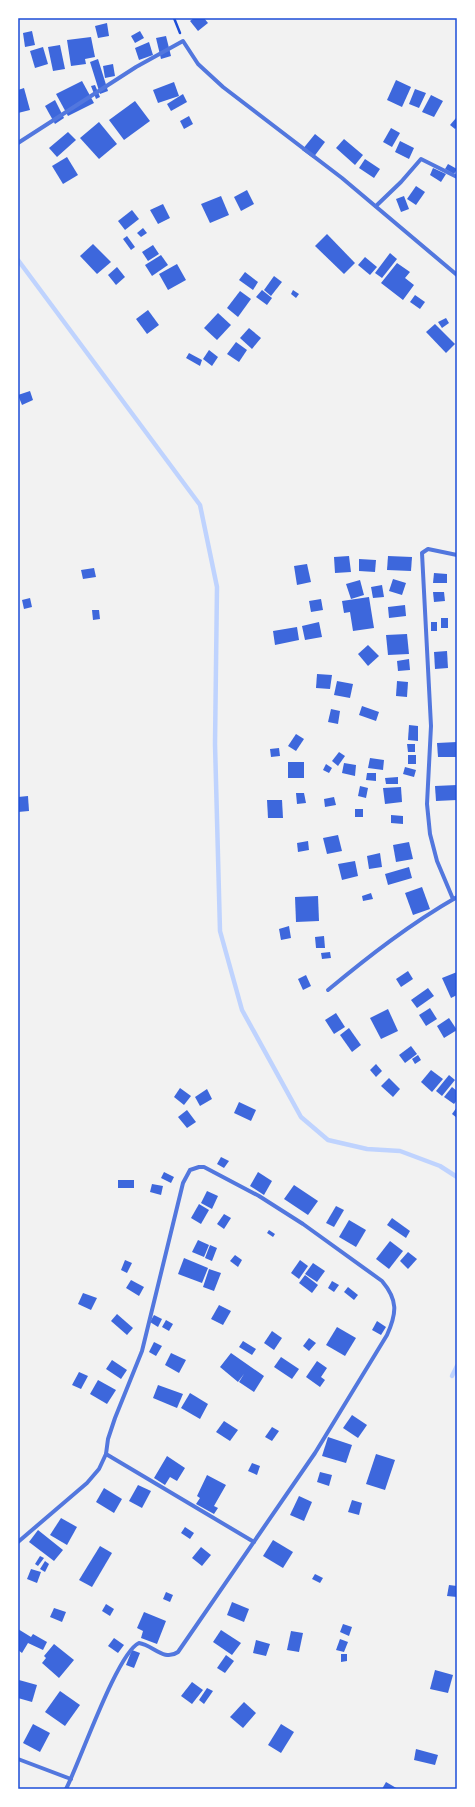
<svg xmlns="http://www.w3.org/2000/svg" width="475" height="1807" viewBox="0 0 475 1807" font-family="'Titillium Web',sans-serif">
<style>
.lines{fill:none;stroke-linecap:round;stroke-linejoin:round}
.stream{stroke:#bfd3fe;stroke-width:4.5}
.building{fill:#3d67dc}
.path{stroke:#1d4ed8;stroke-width:2.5}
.minor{stroke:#5277de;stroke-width:4}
.neatline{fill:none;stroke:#1d4ed8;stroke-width:1.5}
</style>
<rect width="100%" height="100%" fill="#f2f2f2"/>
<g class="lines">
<!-- stream -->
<g class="stream">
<polyline points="18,260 200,505 217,587 215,744 220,931 242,1010 301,1117 328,1140 367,1149 400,1151 440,1166 457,1177"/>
<polyline points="452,1376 457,1366"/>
</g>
</g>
<!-- building -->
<g class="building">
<polygon points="194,18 204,18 208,23 198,31 190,21"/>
<polygon points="107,23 109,36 98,38 95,26"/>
<polygon points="32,31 35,45 25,47 23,33"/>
<polygon points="140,31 144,38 135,43 131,36"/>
<polygon points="166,36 171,56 161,59 156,38"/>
<polygon points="91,37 95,57 85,59 86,64 71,66 67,40"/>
<polygon points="149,42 153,55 139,60 135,48"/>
<polygon points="60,45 65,69 53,71 48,47"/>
<polygon points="43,47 48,64 35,68 30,51"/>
<polygon points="98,59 108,91 100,94 90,62"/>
<polygon points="113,64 115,76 105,78 103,66"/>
<polygon points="396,80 411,87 402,107 387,100"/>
<polygon points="82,81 94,103 68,116 56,94"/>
<polygon points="174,82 179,96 158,103 153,90"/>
<polygon points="95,85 100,97 96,99 91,86"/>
<polygon points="24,88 30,110 18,113 18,90"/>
<polygon points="415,89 426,93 419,108 409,104"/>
<polygon points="183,94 187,102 171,111 167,104"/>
<polygon points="431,95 443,101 434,117 422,112"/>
<polygon points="55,100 64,118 55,124 45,106"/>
<polygon points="135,101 150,121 124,140 109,120"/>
<polygon points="189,116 193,124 184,129 180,121"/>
<polygon points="456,118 457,127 455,129 450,125"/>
<polygon points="99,122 117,144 99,159 80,138"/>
<polygon points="391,128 400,133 392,147 383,142"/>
<polygon points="68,132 76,140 57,157 49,148"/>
<polygon points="315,134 325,142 313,158 302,150"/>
<polygon points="344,139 363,155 355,165 336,148"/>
<polygon points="400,141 414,148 409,159 395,152"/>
<polygon points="67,157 78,175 63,184 52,166"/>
<polygon points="365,159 380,169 374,178 359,168"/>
<polygon points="448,164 457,169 454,174 445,169"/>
<polygon points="433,168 446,174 441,182 430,175"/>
<polygon points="416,186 425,192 416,205 407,199"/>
<polygon points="247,190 254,204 241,211 234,197"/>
<polygon points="221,196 229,215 210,223 201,204"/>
<polygon points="404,196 409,209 401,212 396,199"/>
<polygon points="163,204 170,218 158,224 150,210"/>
<polygon points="132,210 139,219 125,230 118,221"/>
<polygon points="143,228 147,233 141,237 137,233"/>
<polygon points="327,234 355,263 344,274 315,246"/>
<polygon points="127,236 135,247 131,250 123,239"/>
<polygon points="93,244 111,262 97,274 80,256"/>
<polygon points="153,245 159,254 148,261 142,252"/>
<polygon points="390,253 397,259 382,278 375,273"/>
<polygon points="161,255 168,265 152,276 145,265"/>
<polygon points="365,257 377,267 370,275 358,265"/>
<polygon points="397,263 410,272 405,278 414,285 403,300 381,283"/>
<polygon points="177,264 186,280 168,290 159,274"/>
<polygon points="117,267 125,277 116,285 108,275"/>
<polygon points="245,272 258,282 253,290 239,280"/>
<polygon points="274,276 282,282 271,296 264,290"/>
<polygon points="262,290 272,298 267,305 256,297"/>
<polygon points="293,290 299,294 296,298 291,294"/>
<polygon points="240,291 251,299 238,317 227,308"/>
<polygon points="415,295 425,302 420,309 410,302"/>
<polygon points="148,310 159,325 147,334 136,319"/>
<polygon points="218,313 231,325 217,340 204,328"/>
<polygon points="446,318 449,323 442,328 438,322"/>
<polygon points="435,324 455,344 446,353 426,332"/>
<polygon points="249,328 261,338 252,349 240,338"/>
<polygon points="236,342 247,350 239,362 227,354"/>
<polygon points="209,350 218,357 212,366 203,359"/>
<polygon points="189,353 202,360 200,366 186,358"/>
<polygon points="30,391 33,400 22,405 18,395"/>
<polygon points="349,556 351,572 335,573 334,557"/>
<polygon points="388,556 412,557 411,571 387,570"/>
<polygon points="359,559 376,560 375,572 359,571"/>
<polygon points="307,564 311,582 297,585 294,566"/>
<polygon points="94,568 96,577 83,579 81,570"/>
<polygon points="434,573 447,574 447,583 433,583"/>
<polygon points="393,579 406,583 402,595 389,591"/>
<polygon points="360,580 364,595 351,599 346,584"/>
<polygon points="382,585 384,597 373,598 371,587"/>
<polygon points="433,592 444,592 445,601 434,602"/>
<polygon points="369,597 374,628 353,631 350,612 344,613 342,601"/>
<polygon points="30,598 32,607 24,609 22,600"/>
<polygon points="321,599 323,610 311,612 309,601"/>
<polygon points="405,605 406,616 389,618 388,607"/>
<polygon points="92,610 99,610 100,619 93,620"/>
<rect x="441" y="618" width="7" height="10"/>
<polygon points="319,622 322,637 305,640 302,626"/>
<rect x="431" y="622" width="6" height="9"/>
<polygon points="297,627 299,640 275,645 273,631"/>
<polygon points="407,634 409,654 388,655 386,635"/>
<polygon points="368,645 379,656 368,666 358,654"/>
<polygon points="447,651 448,668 435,669 434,652"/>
<polygon points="409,659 410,670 398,671 397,661"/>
<polygon points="317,674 332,675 330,689 316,688"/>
<polygon points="337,681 353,684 350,698 334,695"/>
<polygon points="397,681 408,682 407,697 396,696"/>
<polygon points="362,706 379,712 376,721 359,715"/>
<polygon points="331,709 340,711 338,724 328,722"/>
<polygon points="409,725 418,726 418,741 408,740"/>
<polygon points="296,734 304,739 296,751 288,746"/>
<polygon points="457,742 457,757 438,757 437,743"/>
<polygon points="407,744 415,744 415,752 408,752"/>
<polygon points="279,748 280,756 271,757 270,749"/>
<polygon points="339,752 345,756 338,766 332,761"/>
<rect x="408" y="755" width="8" height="9"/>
<polygon points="370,758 384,760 383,770 368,768"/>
<rect x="288" y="762" width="16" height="16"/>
<polygon points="344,763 356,765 355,776 342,773"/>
<polygon points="326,764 332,768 329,773 323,770"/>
<polygon points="405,767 416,770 414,777 403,774"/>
<polygon points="367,773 376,773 376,781 366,780"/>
<polygon points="398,777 398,784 386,784 385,778"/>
<polygon points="457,785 457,800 436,801 435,786"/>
<polygon points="360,786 368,788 366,798 358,796"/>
<polygon points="401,787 402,802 385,804 383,788"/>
<polygon points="296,793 304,793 306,803 297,804"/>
<polygon points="28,796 29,811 18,812 18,797"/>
<polygon points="334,797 336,805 325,807 324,799"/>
<polygon points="267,800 282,800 283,818 268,818"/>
<rect x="355" y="809" width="8" height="8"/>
<polygon points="391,815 403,816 403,824 391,823"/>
<polygon points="338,835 342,851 327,854 323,838"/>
<polygon points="308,841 309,850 298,852 297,843"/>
<polygon points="409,842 413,859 396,862 393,845"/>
<polygon points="380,853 382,867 369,869 367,856"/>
<polygon points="355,861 358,876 342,880 338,864"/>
<polygon points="409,867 412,878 388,885 385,874"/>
<polygon points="422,887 430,909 413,915 405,893"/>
<polygon points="371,893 373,899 363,901 362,896"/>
<polygon points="318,896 319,921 296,922 295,897"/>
<polygon points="289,926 291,938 281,940 279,929"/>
<polygon points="324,936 325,948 316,948 315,937"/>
<polygon points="330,952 331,958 322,959 321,953"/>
<polygon points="408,971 413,979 401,987 396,979"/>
<polygon points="457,972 457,995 451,998 442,978"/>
<polygon points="306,975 311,986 303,990 298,979"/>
<polygon points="428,988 434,996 417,1008 411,1000"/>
<polygon points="430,1008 437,1019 426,1026 419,1015"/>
<polygon points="388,1009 398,1031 381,1039 370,1018"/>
<polygon points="336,1013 345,1027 334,1034 325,1020"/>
<polygon points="449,1018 457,1030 444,1038 437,1026"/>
<polygon points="349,1028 361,1045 352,1052 340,1035"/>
<polygon points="411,1046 417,1054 405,1063 399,1055"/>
<polygon points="418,1055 421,1060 415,1064 412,1059"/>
<polygon points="376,1064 382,1071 376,1077 370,1070"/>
<polygon points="431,1070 443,1079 432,1092 421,1082"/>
<polygon points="449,1075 455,1080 442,1096 436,1091"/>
<polygon points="389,1078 400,1089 393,1097 381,1086"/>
<polygon points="452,1087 457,1091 457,1100 454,1104 444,1097"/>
<polygon points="180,1088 191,1096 184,1105 174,1097"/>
<polygon points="207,1089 212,1099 200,1106 195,1097"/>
<polygon points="239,1102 256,1110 251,1121 234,1113"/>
<polygon points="457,1107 457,1118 452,1114"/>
<polygon points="187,1110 196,1122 187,1128 178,1117"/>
<polygon points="221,1157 229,1161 224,1168 217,1164"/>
<polygon points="164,1172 174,1177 171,1183 161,1178"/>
<polygon points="258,1172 272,1181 264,1195 250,1186"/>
<rect x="118" y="1180" width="16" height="8"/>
<polygon points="152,1184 163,1186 161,1195 150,1192"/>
<polygon points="294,1185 318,1201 308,1215 284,1199"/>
<polygon points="207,1191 218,1196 212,1209 201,1203"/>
<polygon points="199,1204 209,1210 201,1224 191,1218"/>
<polygon points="336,1206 344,1210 334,1227 326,1223"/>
<polygon points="224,1214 231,1218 224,1229 217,1224"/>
<polygon points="392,1218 410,1231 406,1238 387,1225"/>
<polygon points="349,1220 366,1230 356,1247 339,1237"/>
<polygon points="269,1230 275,1234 273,1237 267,1233"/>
<polygon points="198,1240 209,1245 204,1257 192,1252"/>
<polygon points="390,1241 403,1251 389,1269 376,1259"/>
<polygon points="210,1245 217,1248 212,1261 205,1258"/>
<polygon points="408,1252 417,1259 408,1269 400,1261"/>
<polygon points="235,1255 242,1260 238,1267 230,1261"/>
<polygon points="184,1258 208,1268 202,1283 178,1274"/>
<polygon points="125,1260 132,1263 127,1273 121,1270"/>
<polygon points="300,1260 308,1266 299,1279 291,1273"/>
<polygon points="313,1263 325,1271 317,1282 305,1274"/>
<polygon points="209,1269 221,1273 214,1291 203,1287"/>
<polygon points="305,1275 318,1285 312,1293 299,1283"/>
<polygon points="131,1280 144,1287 139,1296 126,1288"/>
<polygon points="332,1281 339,1285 334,1292 328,1288"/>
<polygon points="348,1287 358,1295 354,1300 344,1292"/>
<polygon points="83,1293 97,1298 91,1310 78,1304"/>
<polygon points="219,1305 231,1311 223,1325 211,1319"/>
<polygon points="117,1314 133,1328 127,1335 111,1321"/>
<polygon points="154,1315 162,1319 158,1327 150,1322"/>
<polygon points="166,1320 173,1324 169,1331 162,1327"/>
<polygon points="377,1321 386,1327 381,1335 372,1330"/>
<polygon points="337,1327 356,1338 345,1356 326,1345"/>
<polygon points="272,1331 282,1338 274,1350 264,1343"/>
<polygon points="309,1338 316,1343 309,1351 303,1346"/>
<polygon points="243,1341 256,1349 252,1355 239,1347"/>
<polygon points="154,1342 162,1346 156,1356 149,1352"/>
<polygon points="171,1353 186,1360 179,1373 165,1365"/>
<polygon points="231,1353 264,1376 254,1392 239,1382 244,1374 238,1382 220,1367"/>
<polygon points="281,1357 299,1369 292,1379 274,1367"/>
<polygon points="112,1360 127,1370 121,1379 106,1369"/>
<polygon points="317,1361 327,1368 321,1377 325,1380 320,1387 306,1377"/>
<polygon points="79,1372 88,1376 81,1389 72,1385"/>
<polygon points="98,1380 116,1390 107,1404 90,1394"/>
<polygon points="158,1385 183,1394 177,1408 153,1398"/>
<polygon points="190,1393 208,1404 200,1419 181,1408"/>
<polygon points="352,1415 367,1425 358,1438 343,1428"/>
<polygon points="224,1421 238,1430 230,1441 216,1432"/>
<polygon points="272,1427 279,1431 272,1441 265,1437"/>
<polygon points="328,1437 352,1445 346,1463 322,1456"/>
<polygon points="376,1454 395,1460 385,1490 366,1484"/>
<polygon points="167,1456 185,1468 177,1481 170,1477 165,1485 154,1478"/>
<polygon points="252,1463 260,1466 257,1475 248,1471"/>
<polygon points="320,1472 332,1475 329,1486 317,1482"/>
<polygon points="207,1475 226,1485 214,1506 218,1508 214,1514 196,1504 200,1498 197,1496"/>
<polygon points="138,1485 151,1491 142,1508 129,1501"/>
<polygon points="104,1488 122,1499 114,1513 96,1502"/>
<polygon points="299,1496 312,1502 304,1521 290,1515"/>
<polygon points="352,1500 362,1503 359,1515 348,1512"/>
<polygon points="61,1518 77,1527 67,1545 50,1535"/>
<polygon points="185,1527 194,1533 190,1539 181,1533"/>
<polygon points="38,1530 63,1550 54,1561 29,1542"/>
<polygon points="273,1540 293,1552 283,1568 263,1556"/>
<polygon points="100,1546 112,1553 92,1587 79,1580"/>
<polygon points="201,1547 211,1555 202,1566 192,1558"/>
<polygon points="40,1556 44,1558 38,1566 35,1564"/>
<polygon points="45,1561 49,1564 45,1572 40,1569"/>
<polygon points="31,1569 41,1572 37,1583 27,1579"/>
<polygon points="315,1574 323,1578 320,1583 312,1579"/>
<polygon points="449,1585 457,1586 457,1597 447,1596"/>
<polygon points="166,1592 173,1595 170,1602 163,1599"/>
<polygon points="232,1602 249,1609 244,1622 227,1615"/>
<polygon points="106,1604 114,1609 110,1616 102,1611"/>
<polygon points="54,1608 66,1612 62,1622 50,1617"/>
<polygon points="144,1612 166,1621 157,1644 141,1638 143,1631 137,1628"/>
<polygon points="343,1624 352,1627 349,1636 340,1632"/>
<polygon points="18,1629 31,1637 33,1634 47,1642 43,1650 28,1643 22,1653 18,1650"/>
<polygon points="221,1630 241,1643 232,1655 213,1642"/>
<polygon points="291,1631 303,1633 299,1652 287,1650"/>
<polygon points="114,1638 124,1645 118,1653 108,1646"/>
<polygon points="340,1639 348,1642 344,1652 336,1650"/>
<polygon points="256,1640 270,1644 266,1656 253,1653"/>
<polygon points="54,1644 74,1660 59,1678 42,1663 46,1658 44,1656"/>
<polygon points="132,1650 140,1653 134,1668 126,1665"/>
<polygon points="341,1654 347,1654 347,1661 341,1662"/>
<polygon points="226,1655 234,1661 225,1673 217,1668"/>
<polygon points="435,1670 453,1675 448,1693 430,1689"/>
<polygon points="19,1680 37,1685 32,1702 18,1698"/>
<polygon points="192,1682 203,1690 192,1704 181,1696"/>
<polygon points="207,1688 213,1691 204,1704 199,1700"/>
<polygon points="60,1691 80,1705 65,1726 45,1712"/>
<polygon points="244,1702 256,1713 243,1728 230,1717"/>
<polygon points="33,1724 50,1733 40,1752 23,1743"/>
<polygon points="281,1724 294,1732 281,1753 268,1745"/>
<polygon points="416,1749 438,1755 435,1765 414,1760"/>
<polygon points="386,1782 398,1789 382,1789"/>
</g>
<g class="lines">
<!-- path -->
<polyline class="path" points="174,18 180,33"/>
<!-- minor -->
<g class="minor">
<polyline points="18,143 136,67 183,41 198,64 223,87 342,178 457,275"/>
<polyline points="376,206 401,182 421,159 457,177"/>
<polyline points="453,899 437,861 430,834 427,804 431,726 422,553 428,549 457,555"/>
<path d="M328,990c41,-34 82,-66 129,-93"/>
<polyline points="106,1454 254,1542"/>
<path d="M18,1542l69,-59 12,-14 7,-15 2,-15 7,-21 27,-67 41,-168 7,-13 9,-3h5l55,29 44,28 79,57c16,19 15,32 5,54l-72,118 -137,199c-14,10 -25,-7 -39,-9 -22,10 -59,119 -73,146"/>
<polyline points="18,1759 71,1779"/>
</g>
</g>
<!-- border -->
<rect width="475" height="1807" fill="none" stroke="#ffffff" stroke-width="38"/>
<rect x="19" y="19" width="437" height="1769" class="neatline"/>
</svg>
